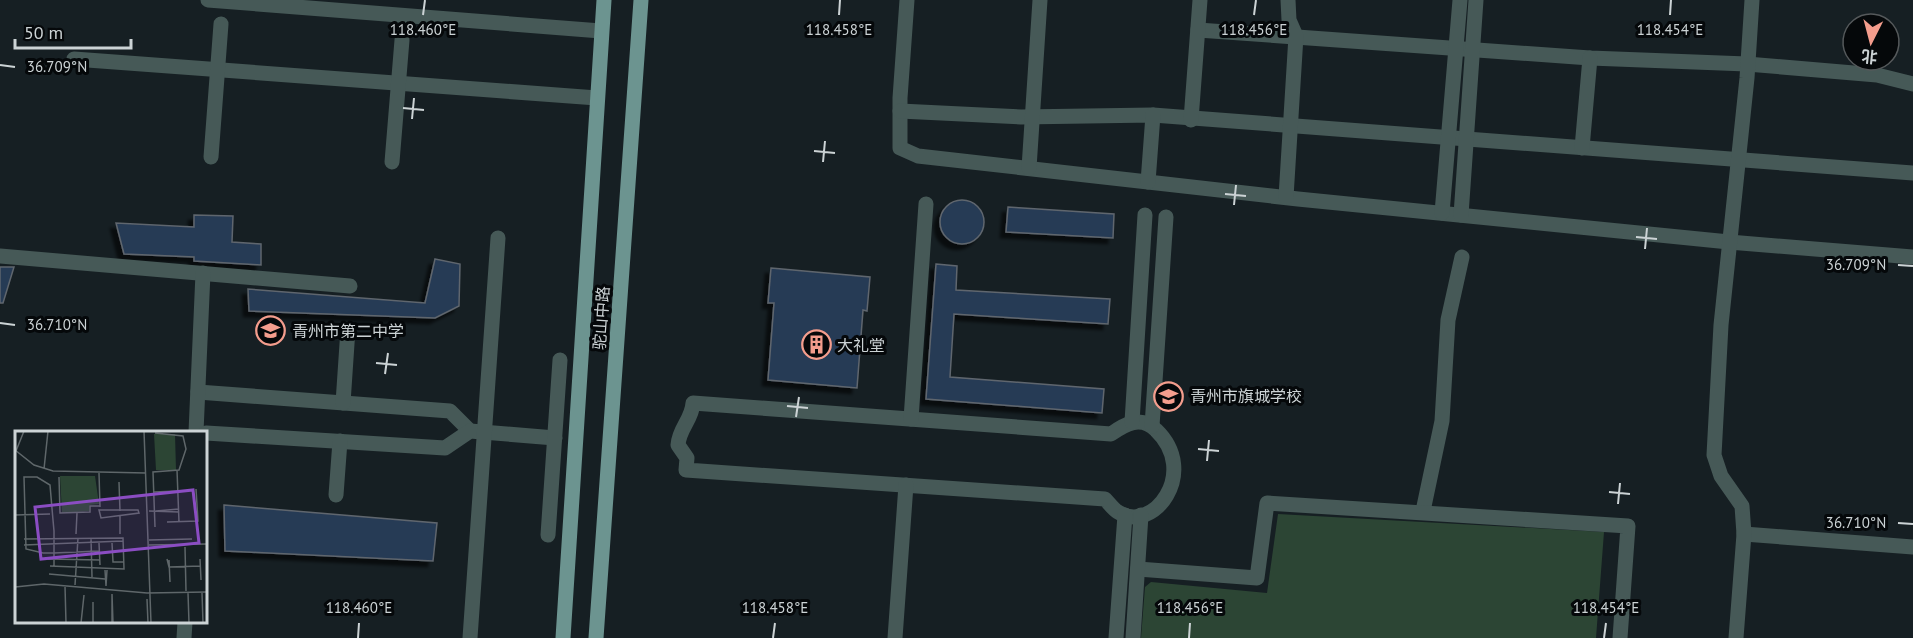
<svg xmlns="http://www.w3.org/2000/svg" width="1913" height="638" viewBox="0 0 1913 638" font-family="'PT Sans','Noto Sans SC',sans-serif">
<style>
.green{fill:#2c4534}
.building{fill:#273b55;stroke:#5f666e;stroke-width:1.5;filter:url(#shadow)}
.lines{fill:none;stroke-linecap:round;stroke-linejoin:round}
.minor{stroke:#465957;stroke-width:15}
.major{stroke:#6c9490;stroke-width:15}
.ticks{fill:none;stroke:#ccd3d5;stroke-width:2}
.labels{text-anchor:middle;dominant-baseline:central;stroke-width:6;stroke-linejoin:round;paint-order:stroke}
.street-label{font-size:16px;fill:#ccd3d5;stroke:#05080a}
.poi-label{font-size:16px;fill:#ccd3d5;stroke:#05080a;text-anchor:start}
.inset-road{fill:none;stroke:#5f676a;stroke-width:1.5}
.view{fill:#8b4dc3;fill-opacity:0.15;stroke:#8b4dc3;stroke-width:3}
.inset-edge{fill:none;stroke:#ccd3d5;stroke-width:3}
.ticks-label{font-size:15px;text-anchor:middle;fill:#ccd3d5;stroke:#05080a;stroke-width:6;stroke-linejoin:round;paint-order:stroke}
</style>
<defs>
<filter id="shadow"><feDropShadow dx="-5.5" dy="5.5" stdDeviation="1.5" flood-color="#0009"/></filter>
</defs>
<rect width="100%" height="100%" fill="#161f23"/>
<!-- green -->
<polygon class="green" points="1278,514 1604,532 1596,638 1141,638 1145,587 1151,582 1267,593"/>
<!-- building -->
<g class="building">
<circle cx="962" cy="222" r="22"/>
<polygon points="1008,207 1114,214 1113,238 1006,232"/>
<polygon points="194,215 233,216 232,242 261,244 261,265 194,261 194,257 124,254 116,223 194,227"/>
<polygon points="435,259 460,264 459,306 435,318 249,311 248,289 425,303"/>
<polygon points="936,264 957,266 956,290 1110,299 1108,324 954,314 950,377 1104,389 1102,413 926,399"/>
<polygon points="0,267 14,267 3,303 0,303"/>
<polygon points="771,268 870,277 867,311 863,310 857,388 768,380 774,303 768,303"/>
<polygon points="224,505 437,523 433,561 225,551"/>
</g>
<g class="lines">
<!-- minor -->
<g class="minor">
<polyline points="208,0 601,31"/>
<polyline points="907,0 900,98 900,148 918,156 1298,199 1729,242 1913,257"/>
<polyline points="1198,30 1590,58 1747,64 1877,75 1913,84"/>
<polyline points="74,59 597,98"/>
<polyline points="900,111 1021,117 1153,115 1913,173"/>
<polyline points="1191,120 1200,0"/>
<polyline points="1582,148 1590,58"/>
<polyline points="211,157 221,24"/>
<polyline points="392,162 402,40"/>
<polyline points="1029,168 1040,0"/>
<polyline points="1148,182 1153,115"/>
<polyline points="1286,197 1296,36 1289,20 1288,0"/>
<polyline points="1442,213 1460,0"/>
<polyline points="1461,215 1476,0"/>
<polyline points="0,256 350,286"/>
<polyline points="198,392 450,411 470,431"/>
<polyline points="343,403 348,329"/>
<path d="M693,403l418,31c14,-10 30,-19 45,-4 44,42 -3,105 -38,82 -5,-3 -9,-9 -13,-13l-419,-29 1,-12 -9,-13c1,-17 14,-25 15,-42z"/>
<polyline points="911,419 926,204"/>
<polyline points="1132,422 1145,215"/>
<polyline points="1152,426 1166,217"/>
<polyline points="196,432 203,273"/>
<polyline points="206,433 445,448 470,431 555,438"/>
<polyline points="336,495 340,441"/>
<polyline points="1423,511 1442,421 1448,320 1462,257"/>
<polyline points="1744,534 1913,547"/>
<polyline points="548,535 560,360"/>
<polyline points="1138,569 1257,578 1267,503 1628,526 1620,638"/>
<polyline points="184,638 185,622"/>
<polyline points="470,638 498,238"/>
<polyline points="895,638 906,485"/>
<polyline points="1116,638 1125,515"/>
<polyline points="1133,638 1141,515"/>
<polyline points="1736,638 1744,534 1742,506 1721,476 1714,455 1721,325 1747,78 1752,0"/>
</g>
<!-- major -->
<g class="major">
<polyline points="563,638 604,0"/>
<polyline points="596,638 641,0"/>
</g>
</g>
<!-- ticks -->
<path class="ticks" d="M423,15l2,-15M839,15l1,-15M1254,15l2,-15M1670,15l1,-15M0,65l15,2M403,108l21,2M412,119l2,-21M814,151l21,2M823,162l2,-21M1225,194l21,2M1234,205l2,-20M1636,237l21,2M1645,249l2,-21M1898,265l15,1M0,323l15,2M376,363l21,2M385,374l3,-21M787,406l21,2M796,417l3,-20M1198,449l21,2M1207,461l2,-21M1609,492l21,2M1618,504l2,-21M1898,523l15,1M358,638l1,-15M773,638l2,-15M1189,638l1,-15M1604,638l2,-15"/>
<!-- icons -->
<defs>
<symbol id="school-ring" viewBox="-11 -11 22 22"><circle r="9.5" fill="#05080a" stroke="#f49d8d" stroke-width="1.5"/><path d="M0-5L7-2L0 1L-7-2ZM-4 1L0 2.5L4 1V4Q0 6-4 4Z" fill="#f49d8d"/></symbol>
<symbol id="building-ring" viewBox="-11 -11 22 22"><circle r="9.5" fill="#05080a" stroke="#f49d8d" stroke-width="1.5"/><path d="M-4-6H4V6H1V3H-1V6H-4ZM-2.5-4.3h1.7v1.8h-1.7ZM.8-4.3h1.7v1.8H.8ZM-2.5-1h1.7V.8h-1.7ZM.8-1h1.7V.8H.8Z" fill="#f49d8d"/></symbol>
</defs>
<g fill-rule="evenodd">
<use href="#school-ring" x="254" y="314" width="33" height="33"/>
<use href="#building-ring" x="800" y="328" width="33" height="33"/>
<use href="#school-ring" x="1152" y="380" width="33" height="33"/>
</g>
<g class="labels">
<!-- street labels -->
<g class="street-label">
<text transform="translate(601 318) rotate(-86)">驼山中路</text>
</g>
<!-- poi labels -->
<g class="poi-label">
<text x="292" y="331">青州市第二中学</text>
<text x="837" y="345">大礼堂</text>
<text x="1190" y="396">青州市旗城学校</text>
</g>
</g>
<!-- overview -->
<g transform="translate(15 431)">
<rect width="192" height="192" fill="#161f23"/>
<path d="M139,3h21l1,36h-20zM45,45h35l4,28 -10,1v6l-27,2z" fill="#2c4534"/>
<path class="inset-road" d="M129,0l7,192M140,2l28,3 3,13 -7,21 -26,2 2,55M0,19l19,15 19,6 93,2M1,20l8,-20M29,38l4,-38M162,39l2,52M84,42l1,34M44,46l1,36 30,-1v-6h10M104,51l1,29M139,61l24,-1M84,79h39l1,3 -38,5zM134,80l30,1M141,80l23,-2M0,84l35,-1M105,85v18M152,91l31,-1 -2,-32M61,103l1,-21M76,107l1,39M9,108l99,-1 1,31 -74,-3M134,109l43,-1M84,112l1,22M97,112l1,19h11M9,114l99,-4M134,114l58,-1M170,116l1,44M33,128l52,1M152,128l2,8 32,-1M185,128l1,21M154,129l1,22M39,135v-35l-1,-11 -3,-35 -13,-8h-13l2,72 17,4h11l45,-2M90,139l1,16 1,-16M34,143l56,5M60,154l3,-47M50,155l1,37M0,156l29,-3 103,9 60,-1M173,162l1,30M187,162l1,30M132,168l1,24M66,192l3,-28M78,192v-21M97,192v-29l1,29"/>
<path class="view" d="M178,59l6,53 -158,16 -6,-52z"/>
<rect width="192" height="192" class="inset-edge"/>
</g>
<g class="ticks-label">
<text x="423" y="35">118.460°E</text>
<text x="839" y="35">118.458°E</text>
<text x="1254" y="35">118.456°E</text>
<text x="1670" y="35">118.454°E</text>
<text x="57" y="72">36.709°N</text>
<text x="1856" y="270">36.709°N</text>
<text x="57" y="330">36.710°N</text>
<text x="1856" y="528">36.710°N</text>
<text x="359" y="613">118.460°E</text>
<text x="775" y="613">118.458°E</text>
<text x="1190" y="613">118.456°E</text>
<text x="1606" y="613">118.454°E</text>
</g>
<!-- north arrow -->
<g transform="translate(1871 42) rotate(186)"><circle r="28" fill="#05080a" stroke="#55595b" stroke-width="1.5"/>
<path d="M0-4.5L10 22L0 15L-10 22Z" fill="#f49d8d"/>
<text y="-9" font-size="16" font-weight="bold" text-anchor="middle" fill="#ccd3d5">北</text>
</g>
<!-- scale -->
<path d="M15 39v9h116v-9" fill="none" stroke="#ccd3d5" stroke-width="3"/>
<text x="24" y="39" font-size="18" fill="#ccd3d5" stroke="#05080a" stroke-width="4.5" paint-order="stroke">50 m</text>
</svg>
